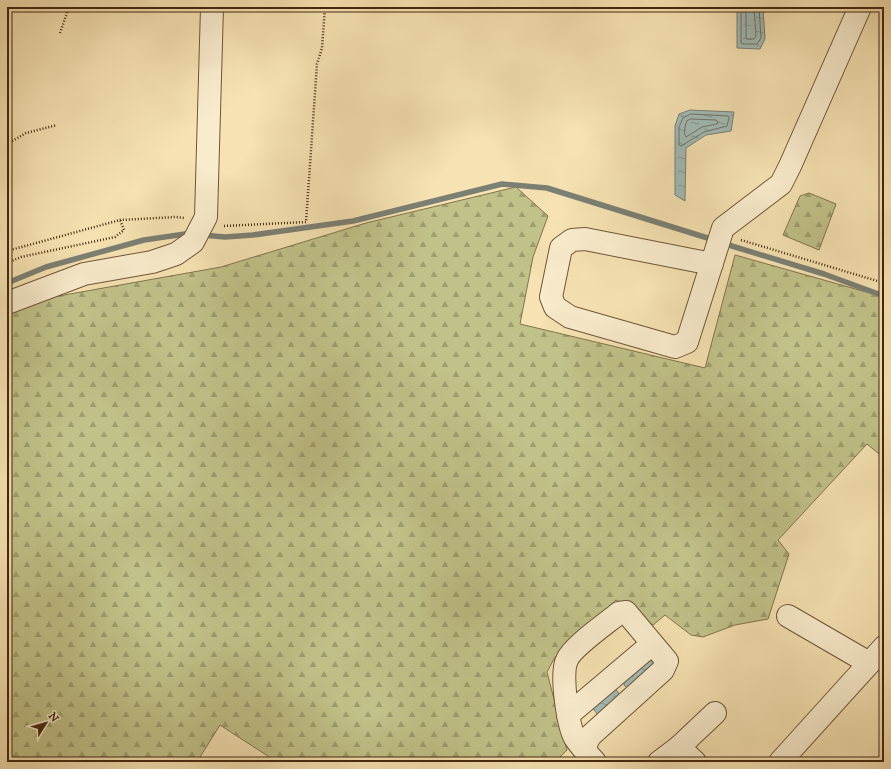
<svg xmlns="http://www.w3.org/2000/svg" width="891" height="769" viewBox="0 0 891 769" font-family="'IM FELL DW Pica',serif">
<style>
.forest{fill:url(#forest-firs);stroke:#82744c}
.water{fill:url(#water-ripples);stroke:#7b8074}
.lines{fill:none;stroke-linecap:round;stroke-linejoin:round}
.shore{stroke:#727164;stroke-width:1}
.stream{stroke:#7b8074;stroke-width:5.5}
.minor-casing{stroke:#705638;stroke-width:24}
.path{stroke:#432710;stroke-width:2.5;stroke-dasharray:1 2;stroke-linecap:butt}
.minor{stroke:#f9eccd;stroke-width:22}
</style>
<defs>
<pattern id="forest-firs" width="22" height="20" patternUnits="userSpaceOnUse"><rect width="22" height="20" fill="#c1c289"/><path d="M5 1l3.5 6h-7zM16 11l3.5 6h-7z" fill="#9e9e6f"/></pattern>
<pattern id="water-ripples" width="26" height="14" patternUnits="userSpaceOnUse"><rect width="26" height="14" fill="#a1bbb7"/><path d="M2 4q2-2 4 0t4 0M15 11q2-2 4 0t4 0" fill="none" stroke="#859893"/></pattern>
</defs>
<rect width="100%" height="100%" fill="#f6e2b2"/>
<filter id="stains"><feTurbulence type="fractalNoise" baseFrequency=".005" numOctaves="4"/><feColorMatrix values="0 0 0 0 .2 0 0 0 0 .09 0 0 0 0 .02 0 0 0 .5 -.17"/></filter>
<radialGradient id="worn" r=".72"><stop offset=".6" stop-color="#630" stop-opacity="0"/><stop offset="1" stop-color="#630" stop-opacity=".3"/></radialGradient>
<!-- forest -->
<g class="forest">
<polygon points="516,187 548,216 533,257 520,324 705,368 735,255 884,297 884,458 867,444 778,540 789,554 768,619 735,625 703,637 691,635 665,615 653,625 616,600 555,657 547,672 567,750 555,762 310,762 308,758 296,762 277,762 220,725 197,762 7,762 7,314 53,297 221,267 366,223"/>
<polygon points="809,193 836,204 819,250 783,235 800,196"/>
</g>
<!-- water -->
<g class="water">
<polygon points="737,7 763,7 765,39 760,49 737,48"/>
<polygon points="690,110 734,112 731,131 706,135 686,148 685,201 675,195 675,126 679,114"/>
<polygon points="649,659 657,666 629,690 624,685 623,678"/>
<polygon points="615,688 622,698 598,715 591,706"/>
</g>
<g class="lines">
<!-- shore -->
<g class="shore">
<polyline points="741,7 741,43 743,44 757,44 761,38 759,7"/>
<polyline points="746,7 746,38 747,39 754,39 756,36 754,7"/>
<polygon points="691,114 728,116 729,118 727,126 704,132 681,146 679,145 679,127 683,118"/>
<path d="M691,119l25,1 2,2 -1,2 -15,3 -16,10c-3,-4 -1,-11 1,-16z"/>
</g>
<!-- stream -->
<g class="stream">
<polyline points="202,235 225,237 253,235 353,221 502,184 547,188 714,240"/>
<polyline points="722,243 824,274 884,296"/>
<polyline points="7,283 46,267 144,240 185,234 191,235"/>
</g>
<defs>
<g id="minor">
<polyline points="712,264 585,239 572,240 561,248 551,297 555,307 570,317 675,347 687,342 723,228 781,184 790,166 860,7"/>
<polyline points="7,303 84,274 152,262 176,254 193,242 206,217 212,7"/>
<polyline points="788,616 869,663"/>
<polyline points="568,715 652,644"/>
<polyline points="679,747 695,762"/>
<path d="M585,750l2,-8 3,-6 73,-66 4,-9 -41,-49 -7,1c-12,10 -47,34 -52,47 -7,13 1,66 8,78 6,9 13,16 20,24"/>
<polyline points="659,762 679,747 715,713"/>
<polyline points="780,762 884,647"/>
</g>
</defs>
<!-- minor casing -->
<use href="#minor" class="minor-casing"/>
<!-- path -->
<g class="path">
<polyline points="60,33 69,7"/>
<polyline points="7,144 26,133 57,125"/>
<polyline points="224,226 306,222 317,64 322,48 325,7"/>
<polyline points="741,240 884,283"/>
<polyline points="7,251 120,220 176,217 184,218"/>
<polyline points="7,263 21,257 115,237 124,230 120,220"/>
</g>
<!-- minor -->
<use href="#minor" class="minor"/>
</g>
<!-- margin -->
<rect width="891" height="769" fill="none" stroke="#f6e2b2" stroke-width="24"/>
<rect x="8" y="8" width="875" height="753" fill="none" stroke="#432710" stroke-width="2"/>
<rect x="12" y="12" width="867" height="745" fill="none" stroke="#432710"/>
<!-- north arrow -->
<g transform="translate(46 723) rotate(53)" stroke="#f9eccd" stroke-width="3" paint-order="stroke">
<path d="M0-3L7 15L0 10L-7 15Z" fill="#432710"/>
<text y="-6" font-size="11" font-weight="bold" text-anchor="middle" fill="#432710">N</text>
</g>
<rect width="100%" height="100%" filter="url(#stains)"/>
<rect width="100%" height="100%" fill="url(#worn)"/>
</svg>
